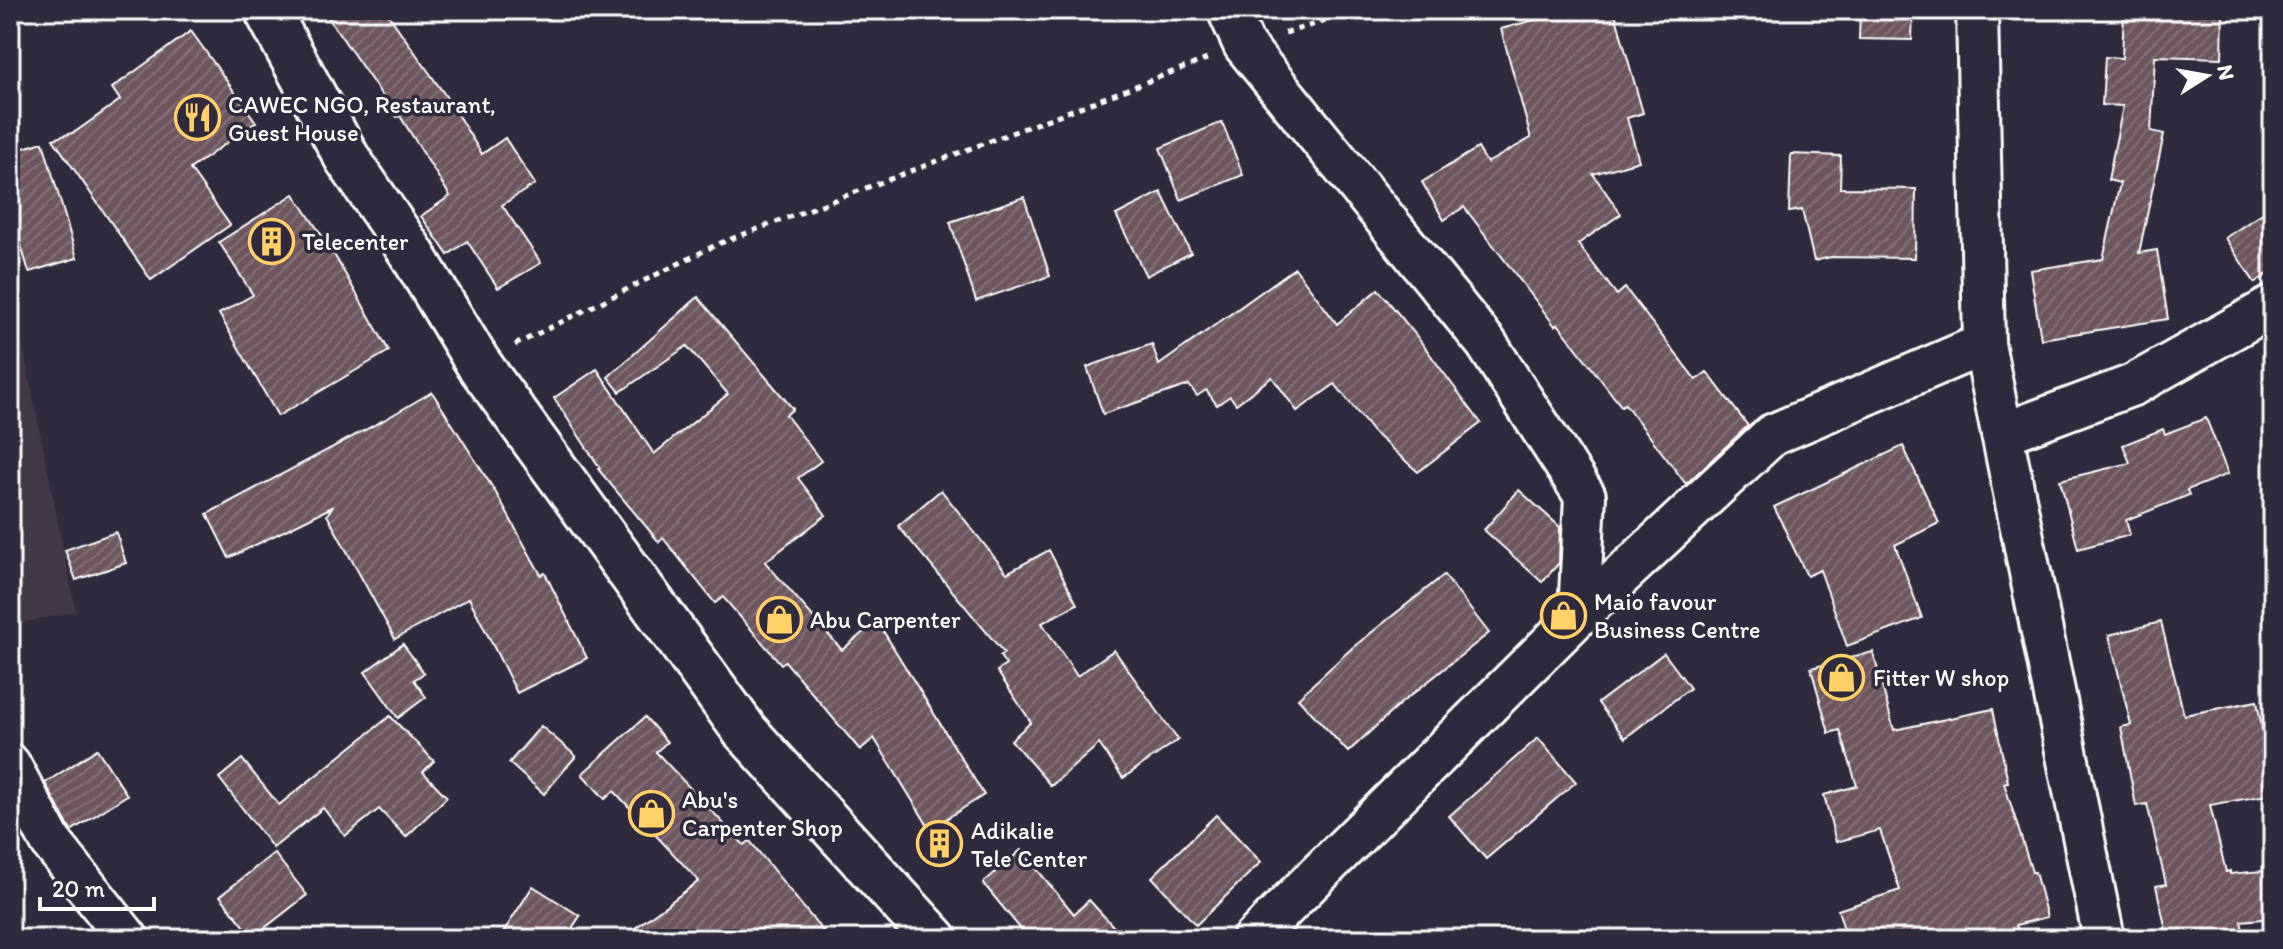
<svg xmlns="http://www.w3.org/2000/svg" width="2283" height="949" viewBox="0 0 2283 949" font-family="Itim,sans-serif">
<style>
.built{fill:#423847}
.building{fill:url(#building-hatch);stroke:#fff;stroke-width:2}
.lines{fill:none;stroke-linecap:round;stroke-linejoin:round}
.street-casing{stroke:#fff;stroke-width:46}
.secondary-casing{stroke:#fff;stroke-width:50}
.path{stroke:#fff;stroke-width:5;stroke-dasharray:6 6;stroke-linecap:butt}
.street{stroke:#2f2a3d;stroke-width:40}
.secondary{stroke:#2f2a3d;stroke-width:44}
.labels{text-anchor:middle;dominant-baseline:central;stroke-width:7;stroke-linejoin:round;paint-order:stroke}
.poi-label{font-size:24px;fill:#fff;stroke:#2f2a3d;text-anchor:start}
</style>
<defs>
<pattern id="building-hatch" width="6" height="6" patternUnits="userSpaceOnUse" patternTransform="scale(2)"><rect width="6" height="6" fill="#6e575e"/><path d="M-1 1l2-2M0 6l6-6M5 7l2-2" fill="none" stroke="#847076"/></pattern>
</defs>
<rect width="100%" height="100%" fill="#2f2a3d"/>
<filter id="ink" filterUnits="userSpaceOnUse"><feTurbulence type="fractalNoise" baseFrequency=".0125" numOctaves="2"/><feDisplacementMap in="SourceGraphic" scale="16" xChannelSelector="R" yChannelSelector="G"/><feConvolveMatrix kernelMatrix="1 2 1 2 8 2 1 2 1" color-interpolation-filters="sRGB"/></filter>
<g filter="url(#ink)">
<!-- built -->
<polygon class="built" points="10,282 76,611 10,626"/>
<!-- building -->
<g class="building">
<polygon points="323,10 385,10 445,95 482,154 505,138 535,184 502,205 541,263 498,288 467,241 448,255 421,216 450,196 400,116 397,117"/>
<polygon points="1571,10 1614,10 1643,113 1627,118 1639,161 1593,174 1621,214 1578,244 1617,295 1625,288 1696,380 1707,372 1748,426 1686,484 1625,404 1621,406 1558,324 1555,326 1464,207 1444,220 1422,182 1478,148 1487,163 1531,138 1501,29"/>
<polygon points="1860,10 1913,10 1912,40 1859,39"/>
<polygon points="2124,10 2223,10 2222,58 2155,56 2151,131 2164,134 2139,253 2157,250 2168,319 2041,339 2030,270 2103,259 2120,183 2108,180 2123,106 2102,105 2105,57 2122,58"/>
<polygon points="191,31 256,122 190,169 230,225 151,280 53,139 75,132 120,100 112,88"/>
<polygon points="1222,122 1243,175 1181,200 1160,148"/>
<polygon points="43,142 77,258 29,272 10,209 10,152"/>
<polygon points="1791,154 1841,156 1840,188 1916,189 1915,258 1831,257 1814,261 1802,210 1789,212"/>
<polygon points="1161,192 1191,253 1146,276 1116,215"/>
<polygon points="294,194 331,249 389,351 278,416 219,314 253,295 219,242"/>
<polygon points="1024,197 1050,276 976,301 950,222"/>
<polygon points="2273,206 2273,270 2255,283 2225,238"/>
<polygon points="1295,268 1337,324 1378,289 1415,334 1481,423 1418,472 1373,432 1335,384 1297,411 1272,377 1236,404 1230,396 1217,405 1206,390 1197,396 1189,385 1103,414 1087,367 1152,344 1159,365"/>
<polygon points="698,297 793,409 786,415 821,461 798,478 826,515 765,562 842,650 877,621 984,795 930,829 874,738 860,750 785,661 781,664 723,597 715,603 663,538 659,542 598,469 600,468 554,398 597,369 654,454 728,394 687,346 620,392 608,377"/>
<polygon points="432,392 496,493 541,575 545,573 587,658 517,693 469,598 395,639 327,515 332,507 229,558 207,514 384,420"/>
<polygon points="2206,418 2228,474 2187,490 2189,495 2126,520 2130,535 2078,549 2060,480 2130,463 2123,445 2163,429 2165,434"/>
<polygon points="1903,446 1939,523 1895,545 1922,618 1847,646 1820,570 1807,576 1774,507"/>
<polygon points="941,490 1007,573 1049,550 1077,604 1042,623 1077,676 1114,650 1178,740 1123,778 1099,744 1051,786 1011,740 1031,722 997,671 1006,665 1000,656 1004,653 898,526"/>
<polygon points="1519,490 1560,527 1559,563 1542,582 1484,530"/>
<polygon points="116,532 126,563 76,580 65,550"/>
<polygon points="1444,575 1489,633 1401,703 1348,752 1298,698 1352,648"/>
<polygon points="2161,622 2184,715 2257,701 2266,749 2273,748 2273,794 2210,805 2226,872 2230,871 2230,874 2273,870 2273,918 2241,921 2245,939 2168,939 2156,886 2166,884 2147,804 2136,806 2121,727 2131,725 2109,635"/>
<polygon points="403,644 424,673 414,680 426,697 398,718 365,672"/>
<polygon points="1873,652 1894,730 1993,709 2008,782 2004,783 2032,872 2035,872 2047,917 2016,925 2020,939 1847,939 1838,910 1900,890 1880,830 1836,842 1824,795 1857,786 1840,730 1829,733 1811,668"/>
<polygon points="1664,653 1690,688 1625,738 1598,703"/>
<polygon points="390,716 434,761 423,772 447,797 406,837 379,809 345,836 323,808 273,848 219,778 242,759 279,805"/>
<polygon points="645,717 667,742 656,752 744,845 750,841 829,939 620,939 699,881 614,791 605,799 582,774"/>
<polygon points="541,726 576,756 544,794 509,763"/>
<polygon points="1538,738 1576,782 1486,859 1449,816"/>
<polygon points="97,749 127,795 71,831 45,783"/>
<polygon points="1216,815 1261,862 1196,925 1152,877"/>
<polygon points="1021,850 1074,914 1089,900 1125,939 1029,939 983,883"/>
<polygon points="274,853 307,895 253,937 220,896"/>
<polygon points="533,886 580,916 565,939 499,939"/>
</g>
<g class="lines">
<defs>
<g id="street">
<polyline points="1228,10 1244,45 1486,343 1585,496 1579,615"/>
<polyline points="1977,10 1984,344 2104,939"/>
<polyline points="2002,434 2133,385 2273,306"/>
<polyline points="10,765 51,842 128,939"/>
<polyline points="1253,939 1579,615 1772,435 1984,344"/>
</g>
<polyline id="secondary" points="267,10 347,158 411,252 478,363 745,731 935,939"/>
</defs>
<!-- street casing -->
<use href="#street" class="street-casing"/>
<!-- secondary casing -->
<use href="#secondary" class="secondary-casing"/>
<!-- path -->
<g class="path">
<polyline points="1285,33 1363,10"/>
<polyline points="515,345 718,244 1207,59"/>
</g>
<!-- street -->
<use href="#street" class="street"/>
<!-- secondary -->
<use href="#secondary" class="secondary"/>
</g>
</g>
<!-- icons -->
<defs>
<symbol id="restaurant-ring" viewBox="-11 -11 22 22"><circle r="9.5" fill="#2f2a3d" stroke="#ffd166" stroke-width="1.5"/><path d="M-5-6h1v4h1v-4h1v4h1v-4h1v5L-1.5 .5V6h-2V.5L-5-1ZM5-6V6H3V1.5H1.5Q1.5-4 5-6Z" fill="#ffd166"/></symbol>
<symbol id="building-ring" viewBox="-11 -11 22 22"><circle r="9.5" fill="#2f2a3d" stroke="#ffd166" stroke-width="1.5"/><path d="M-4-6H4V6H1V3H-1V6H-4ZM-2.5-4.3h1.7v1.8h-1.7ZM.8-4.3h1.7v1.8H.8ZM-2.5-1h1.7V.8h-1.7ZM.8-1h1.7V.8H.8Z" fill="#ffd166"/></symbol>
<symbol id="shop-ring" viewBox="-11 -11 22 22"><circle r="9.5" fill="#2f2a3d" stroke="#ffd166" stroke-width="1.5"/><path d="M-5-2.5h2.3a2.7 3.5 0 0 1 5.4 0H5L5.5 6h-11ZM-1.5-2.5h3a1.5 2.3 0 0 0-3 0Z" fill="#ffd166"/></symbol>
</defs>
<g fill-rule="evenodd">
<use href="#restaurant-ring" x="172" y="92" width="51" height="51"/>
<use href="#building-ring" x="246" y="216" width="51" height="51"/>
<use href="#shop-ring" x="1538" y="590" width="51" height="51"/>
<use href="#shop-ring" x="754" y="594" width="51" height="51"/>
<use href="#shop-ring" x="1816" y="652" width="51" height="51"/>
<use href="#shop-ring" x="626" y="788" width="51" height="51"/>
<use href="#building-ring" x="914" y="818" width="51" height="51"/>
</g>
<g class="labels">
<!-- poi labels -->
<g class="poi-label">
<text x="228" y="104">CAWEC NGO, Restaurant,<tspan x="228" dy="28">Guest House</tspan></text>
<text x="302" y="241">Telecenter</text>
<text x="1594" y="601">Maio favour<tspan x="1594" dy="28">Business Centre</tspan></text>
<text x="810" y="619">Abu Carpenter</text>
<text x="1873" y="677">Fitter W shop</text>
<text x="682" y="799">Abu's<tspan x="682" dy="28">Carpenter Shop</tspan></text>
<text x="971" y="830">Adikalie<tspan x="971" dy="28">Tele Center</tspan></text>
</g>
</g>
<!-- margin -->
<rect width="2283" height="949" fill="none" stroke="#2f2a3d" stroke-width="40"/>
<rect x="20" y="20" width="2243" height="909" fill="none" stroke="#fff" stroke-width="3" filter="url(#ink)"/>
<!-- north arrow -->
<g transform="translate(2207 76) rotate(79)" stroke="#2f2a3d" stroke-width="6" paint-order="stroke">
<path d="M0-6L14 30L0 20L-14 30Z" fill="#ffffff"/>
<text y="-12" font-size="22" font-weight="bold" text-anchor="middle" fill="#ffffff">N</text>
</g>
<!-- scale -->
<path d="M40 897v12h114v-12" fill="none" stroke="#ffffff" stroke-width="4"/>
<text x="52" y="897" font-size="24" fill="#ffffff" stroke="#2f2a3d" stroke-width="6" paint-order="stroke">20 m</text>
</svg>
